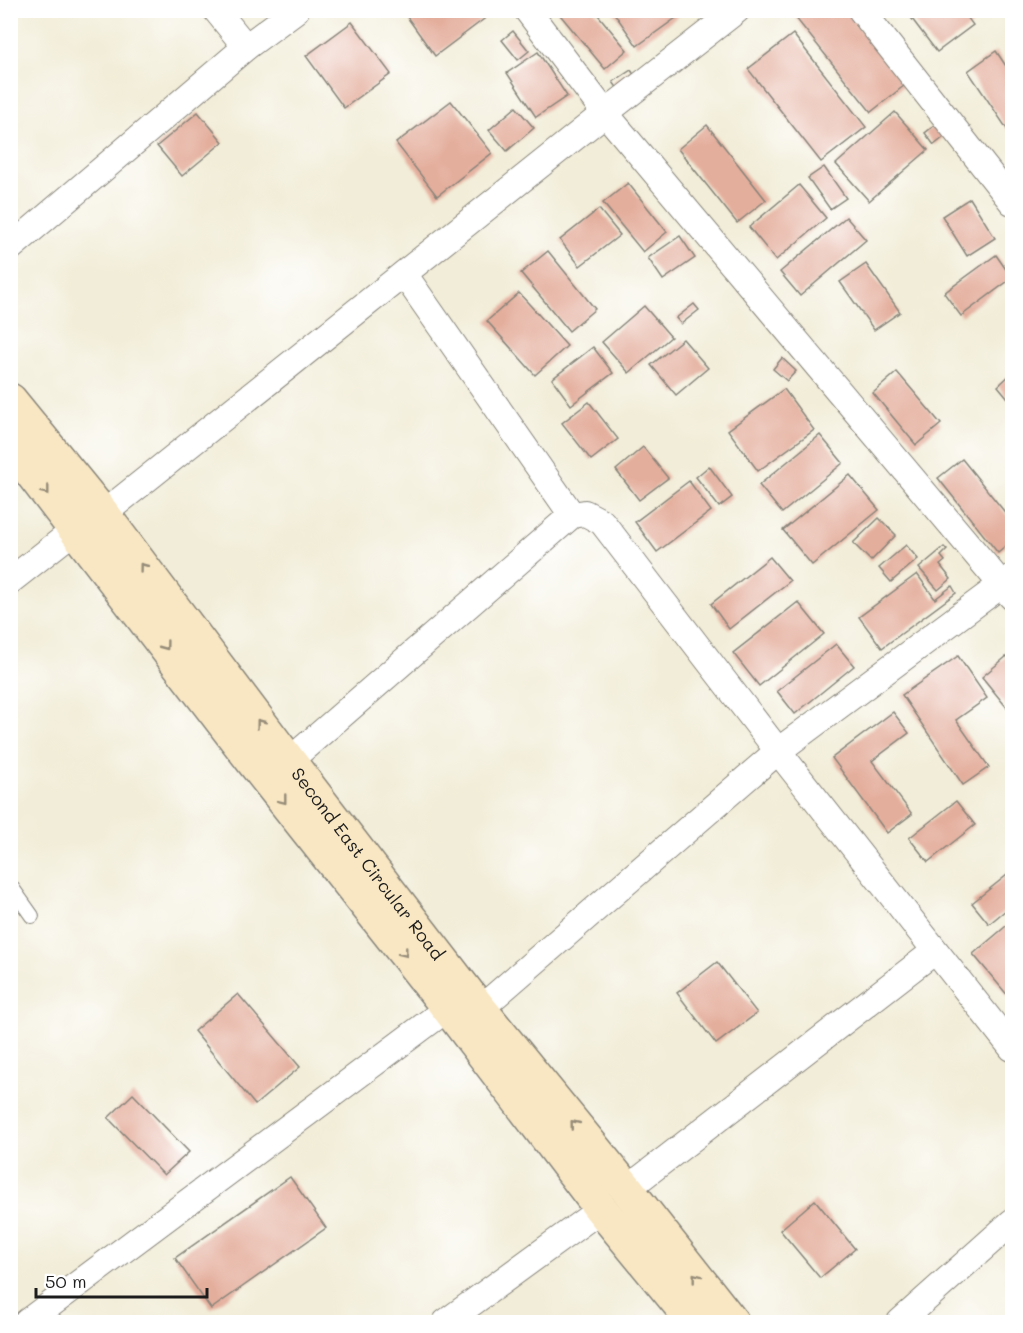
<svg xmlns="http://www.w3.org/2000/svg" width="1023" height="1333" viewBox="0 0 1023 1333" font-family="Mali,sans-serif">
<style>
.building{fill:#e4ae9c}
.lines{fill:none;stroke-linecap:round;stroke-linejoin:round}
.service-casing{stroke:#87847a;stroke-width:16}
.minor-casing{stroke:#87847a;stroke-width:28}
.secondary-casing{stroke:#87847a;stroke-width:36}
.service{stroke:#fff;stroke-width:14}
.minor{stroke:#fff;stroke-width:26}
.secondary{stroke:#f9e7c3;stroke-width:33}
.oneway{stroke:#968c78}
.labels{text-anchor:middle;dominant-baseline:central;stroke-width:5;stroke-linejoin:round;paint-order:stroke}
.street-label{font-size:18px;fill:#1c1c1c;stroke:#fff}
</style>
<rect width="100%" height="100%" fill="#fff"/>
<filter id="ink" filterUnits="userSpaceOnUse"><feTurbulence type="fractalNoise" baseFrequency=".0167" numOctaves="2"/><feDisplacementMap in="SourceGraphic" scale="12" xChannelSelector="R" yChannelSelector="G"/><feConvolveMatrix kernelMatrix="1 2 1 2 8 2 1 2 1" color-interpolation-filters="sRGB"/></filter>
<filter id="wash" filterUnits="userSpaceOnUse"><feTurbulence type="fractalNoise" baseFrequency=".008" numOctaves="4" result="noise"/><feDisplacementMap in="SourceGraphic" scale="24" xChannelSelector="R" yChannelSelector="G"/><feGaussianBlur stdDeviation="1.35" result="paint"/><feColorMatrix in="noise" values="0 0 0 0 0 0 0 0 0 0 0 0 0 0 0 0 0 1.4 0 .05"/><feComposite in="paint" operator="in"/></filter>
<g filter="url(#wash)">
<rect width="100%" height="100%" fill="#f2edd8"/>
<g id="blocks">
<!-- building -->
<g class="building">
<polygon points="402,10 496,10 435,56"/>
<polygon points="556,10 594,10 627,50 605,69"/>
<polygon points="612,10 677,10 680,15 637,46"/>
<polygon points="804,10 846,10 905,85 871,112 795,17"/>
<polygon points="915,10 962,10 973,25 937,52 909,15"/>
<polygon points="352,22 391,74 344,108 306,56"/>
<polygon points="513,31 529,51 518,60 502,40"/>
<polygon points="793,34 866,127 821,162 748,69"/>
<polygon points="996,51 1012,75 1012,130 1009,132 968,71"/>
<polygon points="538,52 567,96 536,117 507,73"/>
<polygon points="631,70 638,81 621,93 613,82"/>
<polygon points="451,101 492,153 437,196 396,143"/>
<polygon points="516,107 534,128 507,151 489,130"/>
<polygon points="198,112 223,142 182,176 157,146"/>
<polygon points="895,112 928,150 869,201 836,164"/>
<polygon points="940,121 949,133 934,145 925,133"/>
<polygon points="707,125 766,200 737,223 678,149"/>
<polygon points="824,167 846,198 830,209 808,178"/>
<polygon points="628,183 667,232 643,252 603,203"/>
<polygon points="799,185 826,218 776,260 749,227"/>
<polygon points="970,198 995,238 967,256 942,216"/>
<polygon points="599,209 620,235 580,266 560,240"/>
<polygon points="846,217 866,240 800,296 780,272"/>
<polygon points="680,236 695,258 663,280 648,258"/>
<polygon points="548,251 595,309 569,331 521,273"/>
<polygon points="996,255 1012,278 961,316 944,293"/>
<polygon points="866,264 900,312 874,330 840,282"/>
<polygon points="519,293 567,346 535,375 487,321"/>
<polygon points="694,304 699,310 681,324 676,318"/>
<polygon points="644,306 671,337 629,373 602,342"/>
<polygon points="683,339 708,368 676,395 651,365"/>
<polygon points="593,347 613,373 571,405 552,379"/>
<polygon points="782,358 796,371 787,381 773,369"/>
<polygon points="897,372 941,424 916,445 873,393"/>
<polygon points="1012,373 1012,403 998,386"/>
<polygon points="784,389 814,430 758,471 728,430"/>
<polygon points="589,402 618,439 591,460 562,423"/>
<polygon points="820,435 843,463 782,513 759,485"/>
<polygon points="643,447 668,478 639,500 616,470"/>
<polygon points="962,459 1012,521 1012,541 998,553 938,478"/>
<polygon points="709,466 732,497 719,507 696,477"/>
<polygon points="850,475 879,510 812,565 783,530"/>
<polygon points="689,481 711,511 657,552 635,522"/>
<polygon points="879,518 896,535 871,561 853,543"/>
<polygon points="906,545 918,559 891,582 879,568"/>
<polygon points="944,547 947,550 941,556 945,561 940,565 951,579 938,590 919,568"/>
<polygon points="770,557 790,581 729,629 711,604"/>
<polygon points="917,574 935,599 952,586 956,593 882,648 859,617"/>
<polygon points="798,602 824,634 759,686 733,653"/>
<polygon points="836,644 854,666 795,714 777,691"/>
<polygon points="958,656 987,698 956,720 989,767 963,785 902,695"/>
<polygon points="1007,656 1012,663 1012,714 982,677"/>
<polygon points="893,712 909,733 872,761 912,814 887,833 832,758"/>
<polygon points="956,801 975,825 928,862 909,838"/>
<polygon points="1012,871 1012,905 989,924 972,903"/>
<polygon points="1012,921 1012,995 1009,997 973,954"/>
<polygon points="717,962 757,1013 716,1044 677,993"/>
<polygon points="238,994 300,1067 255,1105 194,1031"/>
<polygon points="133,1094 189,1152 164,1175 108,1118"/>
<polygon points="290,1177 326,1228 211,1309 175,1258"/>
<polygon points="815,1200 855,1249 820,1278 780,1230"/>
</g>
</g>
</g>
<g filter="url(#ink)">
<use href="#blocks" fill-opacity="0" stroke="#87847a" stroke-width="1.5"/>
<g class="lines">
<defs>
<polyline id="service" points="10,885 32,916"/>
<g id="minor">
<polyline points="216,10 246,47"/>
<polyline points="527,10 605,113 1012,597"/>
<polyline points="861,10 1012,202"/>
<polyline points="10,248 246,47 296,10"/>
<polyline points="404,274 572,515"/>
<polyline points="103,514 605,113 737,10"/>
<polyline points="10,581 76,529"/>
<polyline points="289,761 572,515 585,513 602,522 778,751 1012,1048"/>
<polyline points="480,1009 778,751 1012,577"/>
<polyline points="627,1189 935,951"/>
<polyline points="27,1322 448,1008"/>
<polyline points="446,1322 601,1209"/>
<polyline points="900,1322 1012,1222"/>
</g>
<g id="secondary">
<path id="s1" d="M10,400l93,114 186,247 191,248 147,180 105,133"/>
<polyline points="10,445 254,763 448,1008 601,1209 694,1322"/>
</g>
</defs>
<!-- service casing -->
<use href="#service" class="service-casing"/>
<!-- minor casing -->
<use href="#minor" class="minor-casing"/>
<!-- secondary casing -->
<use href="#secondary" class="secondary-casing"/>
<!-- service -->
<use href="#service" class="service"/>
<!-- minor -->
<use href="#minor" class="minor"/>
<!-- secondary -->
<use href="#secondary" class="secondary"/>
</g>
<!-- one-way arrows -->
<defs><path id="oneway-chevron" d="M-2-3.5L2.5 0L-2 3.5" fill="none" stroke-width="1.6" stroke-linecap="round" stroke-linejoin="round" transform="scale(1.5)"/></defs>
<g class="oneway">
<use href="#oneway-chevron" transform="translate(46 491) rotate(52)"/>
<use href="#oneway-chevron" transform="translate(143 567) rotate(-127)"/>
<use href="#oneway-chevron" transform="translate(165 646) rotate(53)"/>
<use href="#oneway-chevron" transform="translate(260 723) rotate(-127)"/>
<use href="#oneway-chevron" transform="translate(283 800) rotate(52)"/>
<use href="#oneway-chevron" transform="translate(404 953) rotate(52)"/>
<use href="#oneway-chevron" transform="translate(574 1124) rotate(-129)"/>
<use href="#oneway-chevron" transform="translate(696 1277) rotate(-128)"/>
</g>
</g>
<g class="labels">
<!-- street labels -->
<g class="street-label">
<text stroke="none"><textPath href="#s1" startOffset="586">Second East Circular Road</textPath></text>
</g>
</g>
<!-- margin -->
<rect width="1023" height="1333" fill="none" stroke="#fff" stroke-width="36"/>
<!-- scale -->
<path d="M36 1288v9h171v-9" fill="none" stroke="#1c1c1c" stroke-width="3"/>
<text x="45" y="1288" font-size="18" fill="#1c1c1c" stroke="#ffffff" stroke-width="4.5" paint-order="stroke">50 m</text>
</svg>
